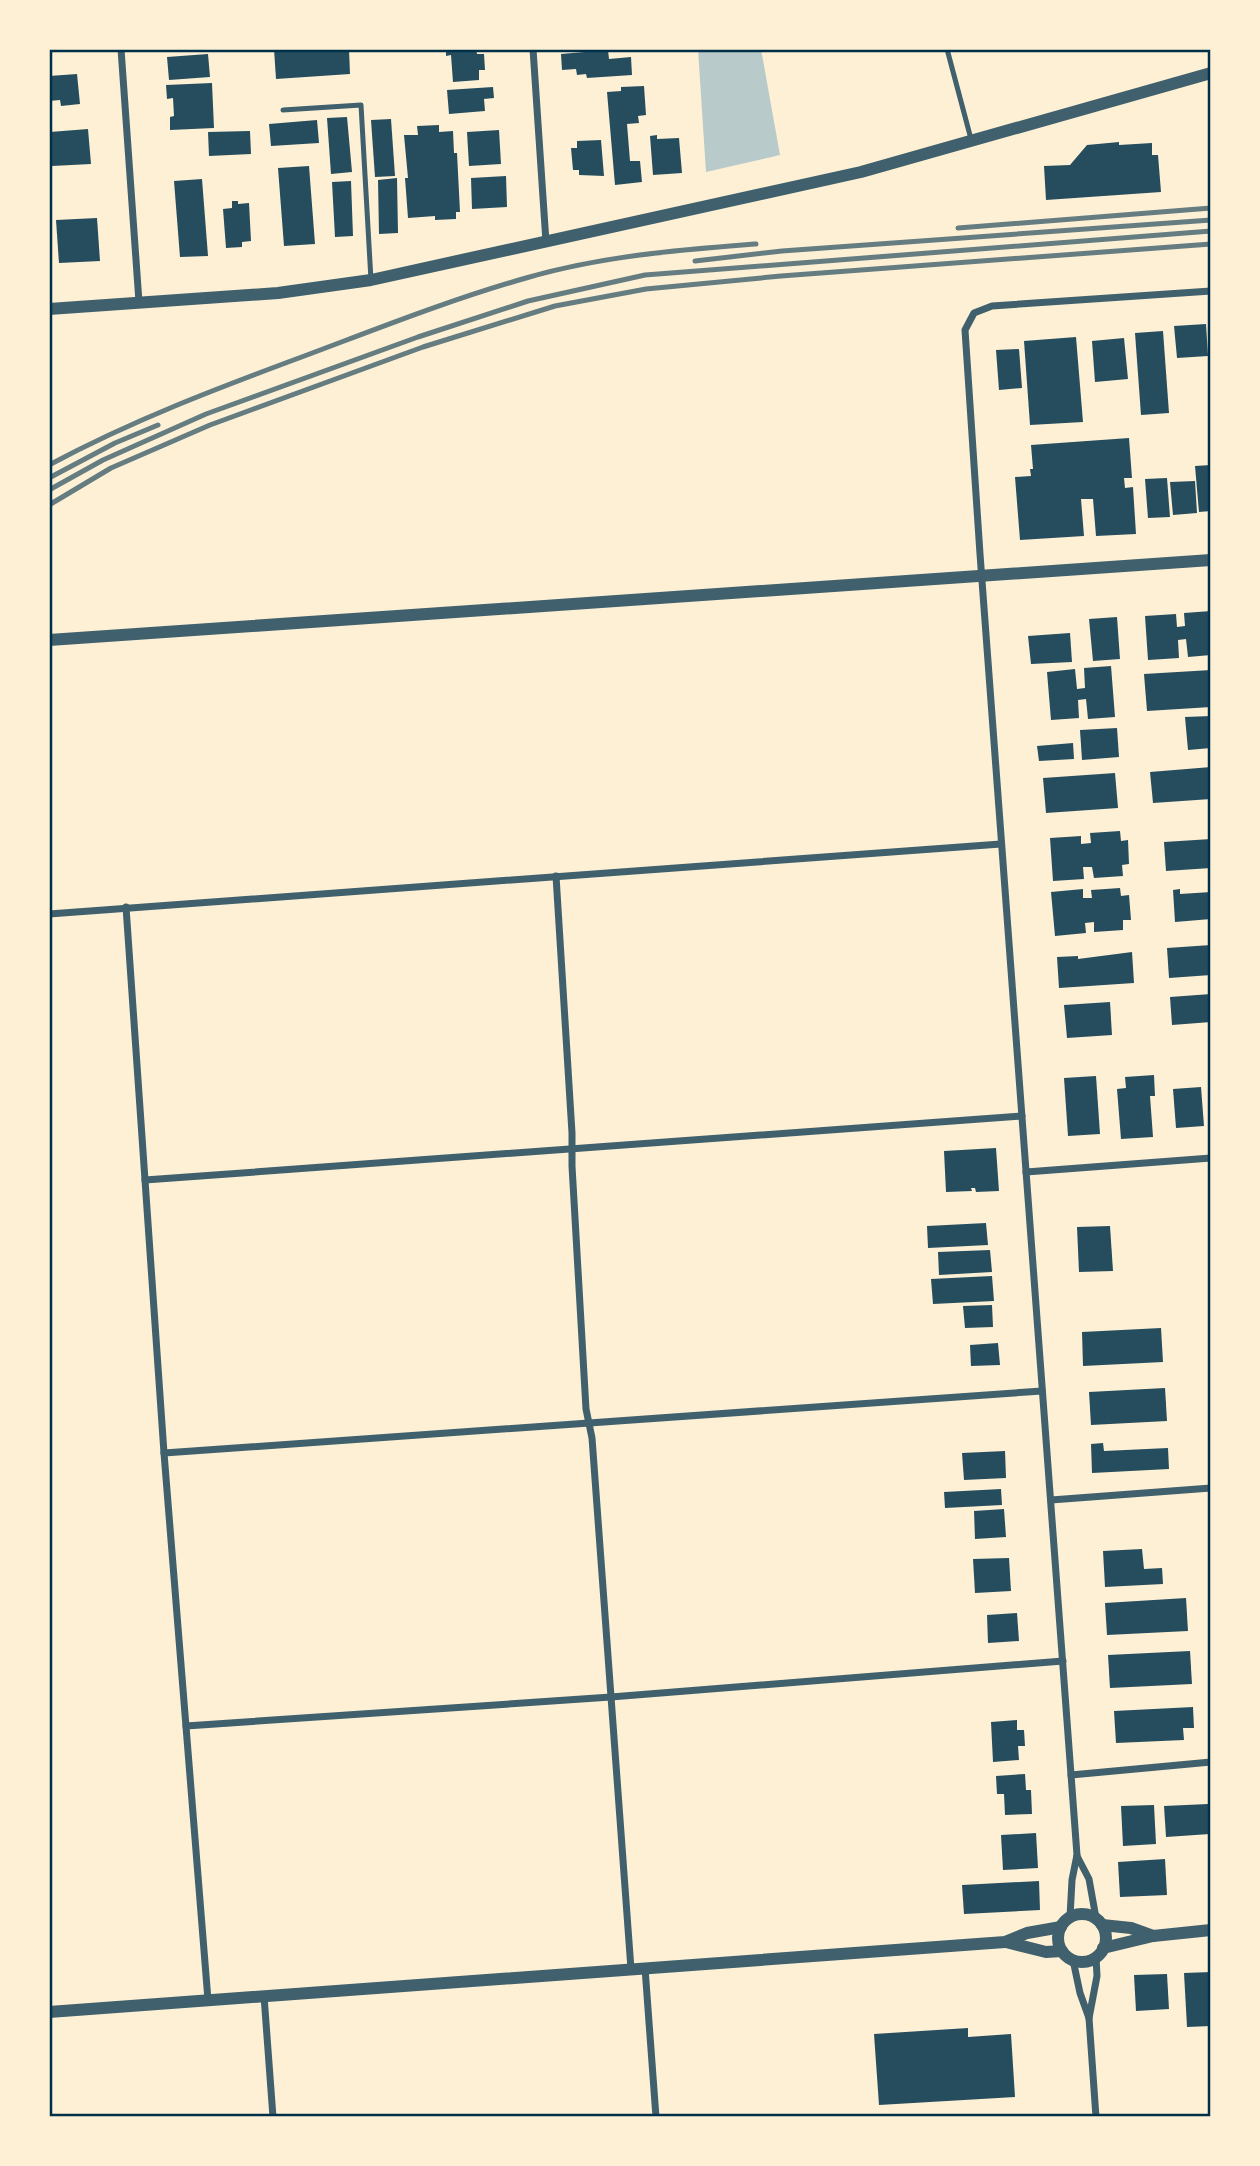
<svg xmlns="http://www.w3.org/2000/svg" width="1260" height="2166" viewBox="0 0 1260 2166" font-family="'Nunito Sans',sans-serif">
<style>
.green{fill:#b9caca}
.building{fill:#264d5e}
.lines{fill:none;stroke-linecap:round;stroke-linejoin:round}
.service{stroke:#3f606c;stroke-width:5}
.minor{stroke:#3f606c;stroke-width:7}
.tertiary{stroke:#3f606c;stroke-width:12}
.rail{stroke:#657d81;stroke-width:5}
.neatline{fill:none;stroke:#003049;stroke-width:2.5}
</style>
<rect width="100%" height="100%" fill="#fdf0d5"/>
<!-- green -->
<polygon class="green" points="698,49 761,49 780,155 706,172"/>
<!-- building -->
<g class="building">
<polygon points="274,49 349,49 350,74 276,79"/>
<polygon points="446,49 476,49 477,54 484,54 485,70 479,70 479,80 453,82 451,55 446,56"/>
<polygon points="608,50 609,59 631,57 632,75 587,78 586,74 577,75 576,69 562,70 561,54"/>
<polygon points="208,54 210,77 169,80 167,57"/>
<polygon points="77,74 80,104 61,106 60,100 49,101 49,76"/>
<polygon points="212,83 214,128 170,130 170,117 174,116 173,98 167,99 166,85"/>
<polygon points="644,86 646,115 638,116 639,123 627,124 630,161 640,161 642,182 615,185 607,92 621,91 621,87"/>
<polygon points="493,87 494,98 484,99 485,111 449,114 447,90"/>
<polygon points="347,117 352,172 331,174 327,118"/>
<polygon points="391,119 395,176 375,177 371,120"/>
<polygon points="317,120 319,143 271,146 269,124"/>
<polygon points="439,125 439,132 453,131 454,153 457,153 460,212 456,212 456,219 435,220 435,216 408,218 405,178 408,178 404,135 418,135 417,126"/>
<polygon points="88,129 91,164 52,166 50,132"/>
<polygon points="499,130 501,164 469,166 467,132"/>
<polygon points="250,131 251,154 209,156 208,132"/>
<polygon points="657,135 657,139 679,138 682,173 653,175 650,136"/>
<polygon points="601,140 604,176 579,175 579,170 573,170 571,148 577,148 577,141"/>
<polygon points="1119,142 1119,145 1152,143 1152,155 1158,155 1161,192 1046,200 1044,166 1070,165 1087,145"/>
<polygon points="309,166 315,244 284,246 278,168"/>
<polygon points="506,176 507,207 472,209 471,178"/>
<polygon points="397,178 398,233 379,234 378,180"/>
<polygon points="202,179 208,256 180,257 174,181"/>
<polygon points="351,181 353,236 335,237 332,182"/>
<polygon points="232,201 238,201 238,204 249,203 251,241 242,242 242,247 226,248 223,209 232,208"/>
<polygon points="97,218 100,261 59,263 56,220"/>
<polygon points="1206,324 1208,356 1177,358 1174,326"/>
<polygon points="1163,331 1169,413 1141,415 1135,333"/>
<polygon points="1076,337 1083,422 1030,425 1024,341"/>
<polygon points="1124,338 1128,379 1095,382 1092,341"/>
<polygon points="1019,349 1022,388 999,390 996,350"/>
<polygon points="1129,438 1132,478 1124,478 1125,488 1133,487 1136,534 1096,536 1093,499 1081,499 1084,536 1020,540 1015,477 1031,476 1030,469 1033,469 1031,445"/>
<polygon points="1211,465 1211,511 1199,512 1195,466"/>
<polygon points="1167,478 1170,517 1148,518 1145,479"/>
<polygon points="1195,481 1197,513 1173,515 1170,482"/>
<polygon points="1211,611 1211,655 1188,657 1186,639 1178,640 1179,658 1148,660 1145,616 1176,614 1177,627 1185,626 1184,613"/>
<polygon points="1117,617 1120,659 1093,661 1089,619"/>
<polygon points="1070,633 1072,662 1031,664 1028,636"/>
<polygon points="1111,666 1115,717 1088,719 1086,699 1078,700 1079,718 1051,720 1047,672 1075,669 1077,689 1085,688 1084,668"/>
<polygon points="1211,670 1211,707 1147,711 1144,674"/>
<polygon points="1211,716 1211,748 1188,750 1185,717"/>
<polygon points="1117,728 1119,757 1082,760 1080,730"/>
<polygon points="1073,743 1074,759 1039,761 1037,746"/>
<polygon points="1211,767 1211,799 1153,803 1150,772"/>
<polygon points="1115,773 1118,808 1046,813 1043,778"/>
<polygon points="1120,831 1121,841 1128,840 1129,864 1122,865 1123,876 1094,878 1092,867 1083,867 1084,879 1053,881 1050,838 1081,836 1081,844 1091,843 1090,833"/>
<polygon points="1211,839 1211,868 1166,871 1164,842"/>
<polygon points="1120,888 1121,896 1129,895 1131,920 1123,920 1123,930 1094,932 1094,922 1085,923 1086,933 1055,936 1051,892 1083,889 1083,898 1092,898 1091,890"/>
<polygon points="1180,889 1180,894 1211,892 1211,919 1175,922 1173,890"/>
<polygon points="1211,945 1211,975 1169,978 1167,948"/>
<polygon points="1132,952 1134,983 1059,988 1057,957 1078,956 1078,959"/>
<polygon points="1211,994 1211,1022 1172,1025 1170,997"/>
<polygon points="1110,1002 1112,1035 1067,1038 1064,1005"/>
<polygon points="1154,1075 1155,1096 1150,1096 1153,1137 1121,1139 1117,1089 1126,1088 1125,1077"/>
<polygon points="1096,1076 1100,1134 1068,1136 1064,1078"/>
<polygon points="1201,1087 1204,1126 1176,1128 1173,1089"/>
<polygon points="996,1148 999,1191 976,1192 975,1188 971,1188 972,1191 946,1192 944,1151"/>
<polygon points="986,1223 988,1245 928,1248 927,1226"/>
<polygon points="1110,1226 1113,1271 1079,1272 1077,1227"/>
<polygon points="990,1250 992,1272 939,1275 938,1252"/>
<polygon points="992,1276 994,1301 933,1304 931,1279"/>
<polygon points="992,1305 993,1327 965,1328 963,1306"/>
<polygon points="1161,1328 1163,1362 1083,1366 1082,1332"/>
<polygon points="998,1343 1000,1365 971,1366 970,1345"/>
<polygon points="1165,1388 1167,1421 1091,1425 1089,1392"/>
<polygon points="1103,1443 1104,1451 1168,1448 1169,1469 1092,1473 1091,1444"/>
<polygon points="1005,1451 1006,1478 964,1480 962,1453"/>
<polygon points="1001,1489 1002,1505 945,1508 944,1492"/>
<polygon points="1004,1509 1006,1537 975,1539 974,1511"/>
<polygon points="1142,1549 1144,1569 1162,1568 1163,1584 1105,1587 1103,1551"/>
<polygon points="1009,1558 1011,1591 975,1593 973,1559"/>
<polygon points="1186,1598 1188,1631 1107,1635 1105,1603"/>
<polygon points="1017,1613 1019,1641 988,1643 987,1615"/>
<polygon points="1190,1651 1192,1684 1110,1688 1108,1655"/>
<polygon points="1193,1707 1194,1728 1183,1728 1184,1740 1116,1743 1114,1711"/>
<polygon points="1017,1720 1017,1730 1024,1730 1025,1746 1018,1746 1019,1760 993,1762 991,1722"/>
<polygon points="1025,1774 1026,1790 1031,1790 1032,1814 1005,1815 1004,1794 997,1794 996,1776"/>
<polygon points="1208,1804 1210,1834 1166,1837 1164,1806"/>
<polygon points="1154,1805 1156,1844 1123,1846 1121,1806"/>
<polygon points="1036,1833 1038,1868 1003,1870 1001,1835"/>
<polygon points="1165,1859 1167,1895 1120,1897 1118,1862"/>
<polygon points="1039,1881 1040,1910 964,1914 962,1885"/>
<polygon points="1211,1972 1211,2026 1187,2027 1184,1973"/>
<polygon points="1167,1974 1169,2009 1136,2011 1134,1975"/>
<polygon points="968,2028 968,2037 1011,2034 1015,2097 879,2105 874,2034"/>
</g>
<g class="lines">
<!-- service -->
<g class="service">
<polyline points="947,49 971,139"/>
<polyline points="283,110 361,105 371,280"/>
</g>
<!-- minor -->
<g class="minor">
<polyline points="121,49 139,302"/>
<polyline points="533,49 546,242"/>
<polyline points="556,876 572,1133 572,1166 586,1409 592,1438 631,1969"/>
<polyline points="126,907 164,1453 208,2000"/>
<polyline points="49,914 1001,844"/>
<polyline points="1026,1172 1211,1158"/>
<polyline points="145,1180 1022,1116"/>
<polyline points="164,1453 1042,1391"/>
<polyline points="1051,1500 1211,1488"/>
<polyline points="186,1726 611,1697 1063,1661"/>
<polyline points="1071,1775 1211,1762"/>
<polyline points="1077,1856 1089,1879 1096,1918"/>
<polyline points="1070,1917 1072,1880 1077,1855 980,554 965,330 974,313 992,306 1211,291"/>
<polyline points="1073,1960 1080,1993 1089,2018 1096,2117"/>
<polyline points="645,1968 656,2117"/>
<polyline points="264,1996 273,2117"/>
<polyline points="1089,2018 1097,1976 1096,1957"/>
</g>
<!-- tertiary -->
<g class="tertiary">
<polyline points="49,309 278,293 371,280 861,172 1211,73"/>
<polyline points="49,640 1211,560"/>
<circle cx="1082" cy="1938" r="24"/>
<polyline points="1102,1925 1131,1928 1153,1936"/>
<polyline points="1006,1942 1046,1952 1062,1951"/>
<polyline points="1103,1948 1153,1936 1211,1930"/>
<polyline points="49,2012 1005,1942 1027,1933 1061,1927"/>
</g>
<!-- rail -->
<g class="rail">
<polyline points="958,228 1211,208"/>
<polyline points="695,261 782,251 1211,220"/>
<path d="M49,465c84,-45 169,-77 258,-110 72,-27 145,-56 219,-77 75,-22 153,-28 230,-34"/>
<polyline points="49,478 115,443 158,425"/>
<polyline points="49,490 103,460 206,414 418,337 528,301 645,275 1211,231"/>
<polyline points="49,505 111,468 210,425 423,347 555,306 646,289 781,276 1211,244"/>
</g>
</g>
<!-- border -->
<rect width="1260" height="2166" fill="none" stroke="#fdf0d5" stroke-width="102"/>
<rect x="51" y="51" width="1158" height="2064" class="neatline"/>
</svg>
